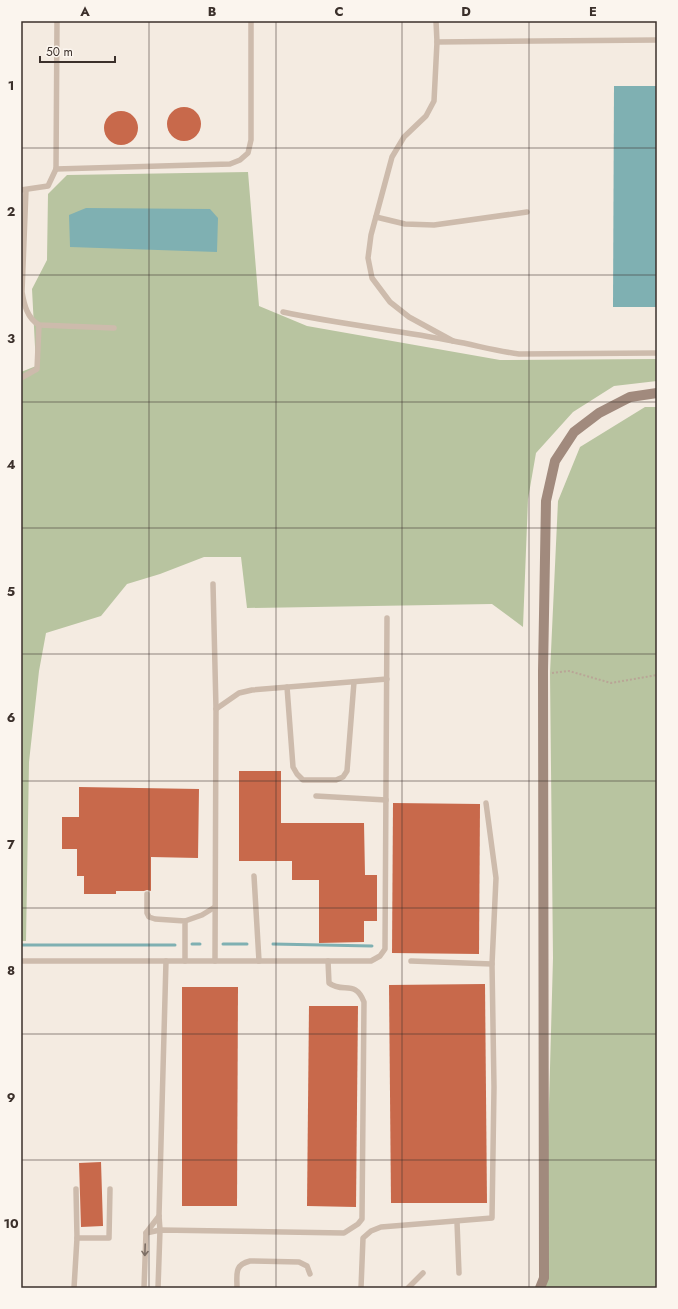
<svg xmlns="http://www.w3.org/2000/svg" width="678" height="1309" viewBox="0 0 678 1309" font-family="Jost,sans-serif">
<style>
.green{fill:#b8c4a0}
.water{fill:#7fb0b2}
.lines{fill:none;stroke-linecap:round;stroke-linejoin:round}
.stream{stroke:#7fb0b2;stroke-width:3}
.building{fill:#c8694b}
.path{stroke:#b9a596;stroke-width:2;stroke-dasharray:2 2;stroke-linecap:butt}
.lane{stroke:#cdbbac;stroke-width:5.5}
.secondary{stroke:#a18a7d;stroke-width:10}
.oneway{stroke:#7d6f65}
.grid{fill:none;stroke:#3b302b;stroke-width:1;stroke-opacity:0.55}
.neatline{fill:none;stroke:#3b302b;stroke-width:1.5}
.grid-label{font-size:13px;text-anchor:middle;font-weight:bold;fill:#3b302b}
</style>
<rect width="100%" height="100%" fill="#f4ebe1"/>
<!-- green -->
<g class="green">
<polygon points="248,172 259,306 307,326 500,360 657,359 657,381 614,386 573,412 536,453 528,499 523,627 492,604 247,608 241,557 204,557 160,574 127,584 101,616 46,633 39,671 29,762 26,941 21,941 21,372 36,366 32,289 47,260 48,194 67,175"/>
<polygon points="645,407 657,407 657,1288 544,1288 553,958 550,673 558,501 580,447"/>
</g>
<!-- water -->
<g class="water">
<polygon points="614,86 657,86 657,307 613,307"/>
<polygon points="86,208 210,209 218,218 217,252 70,247 69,215"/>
</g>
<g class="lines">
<!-- stream -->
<g class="stream">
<polyline points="192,944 200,944"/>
<polyline points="223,944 247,944"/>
<polyline points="273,944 372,946"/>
<polyline points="21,945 175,945"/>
</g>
</g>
<!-- building -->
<g class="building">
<circle cx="184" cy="124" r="17"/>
<circle cx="121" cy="128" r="17"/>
<polygon points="239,771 281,771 281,823 364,823 365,875 377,875 377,921 364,921 364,942 319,943 319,880 292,880 292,861 239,861"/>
<polygon points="79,787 199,789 198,858 151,857 151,891 147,890 144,891 116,891 116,894 84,894 84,876 77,876 77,849 62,849 62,817 79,817"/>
<polygon points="393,803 480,804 479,954 392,953"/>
<polygon points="485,984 487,1203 391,1203 389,985"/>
<polygon points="182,987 238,987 237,1206 182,1206"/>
<polygon points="309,1006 358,1006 356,1207 307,1206"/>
<polygon points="101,1162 103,1226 81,1227 79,1163"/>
</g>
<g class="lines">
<!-- path -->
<polyline class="path" points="552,673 569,671 611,683 657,675"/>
<!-- lane -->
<g class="lane">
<polyline points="436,21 437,42 434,101 426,116 404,137 392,157 371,235 368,258 372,278 390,302 409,317 453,341"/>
<polyline points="437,42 657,40"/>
<polyline points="56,169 230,164 240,160 248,153 251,140 251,21"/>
<polyline points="21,190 48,186 56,169 57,21"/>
<path d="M26,190l-4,102c2,12 5,26 17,33l75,3"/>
<polyline points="376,217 405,224 434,225 527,212"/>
<path d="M283,312c56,12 113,18 170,29 22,4 43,10 66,13l138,-1"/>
<polyline points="21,378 37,369 39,325"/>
<polyline points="213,584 216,709 215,961"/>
<polyline points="287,687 293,767 297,774 303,780 336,780 343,777 347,771 354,682"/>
<polyline points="216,709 239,693 252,690 387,679"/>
<polyline points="316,796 386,800"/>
<polyline points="254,876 259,961"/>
<polyline points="147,894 147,913 149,917 155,919 185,921 185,961"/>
<polyline points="185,921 202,915 215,907"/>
<polyline points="21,961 371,961 380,956 385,949 387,618"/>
<polyline points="411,961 492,964"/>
<polyline points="457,1222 459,1273"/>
<path d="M146,1233l14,-3 184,3 14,-9 4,-5 2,-217c-9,-23 -21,-8 -35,-19l-1,-22"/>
<polyline points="77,1238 109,1238 110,1189"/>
<polyline points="74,1288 77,1238 76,1189"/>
<polyline points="144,1288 146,1233 159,1216"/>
<polyline points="158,1288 160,1230 159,1216 166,961"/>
<path d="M237,1288c0,-14 -3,-23 13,-27l49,1 8,4 3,8"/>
<polyline points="361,1288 363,1238 371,1231 381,1227 492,1218 494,1087 492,964 496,878 486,803"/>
<polyline points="408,1288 423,1273"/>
</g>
<!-- secondary -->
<polyline class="secondary" points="540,1288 544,1278 543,671 546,501 555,461 574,432 599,413 630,397 657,393"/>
</g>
<!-- one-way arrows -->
<defs><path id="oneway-shaft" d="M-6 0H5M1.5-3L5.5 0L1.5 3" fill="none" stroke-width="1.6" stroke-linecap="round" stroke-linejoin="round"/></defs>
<use class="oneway" href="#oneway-shaft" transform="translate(145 1250) rotate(92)"/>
<!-- grid -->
<path class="grid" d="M149,21v1267M276,21v1267M402,21v1267M529,21v1267M21,148h636M21,275h636M21,402h636M21,528h636M21,654h636M21,781h636M21,908h636M21,1034h636M21,1160h636"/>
<!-- border -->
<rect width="678" height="1309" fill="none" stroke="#fbf5ee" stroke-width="44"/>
<!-- scale -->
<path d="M40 56v6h75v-6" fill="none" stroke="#3b302b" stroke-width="2"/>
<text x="46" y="56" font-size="12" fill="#3b302b" stroke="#fbf5ee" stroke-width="3" paint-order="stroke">50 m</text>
<rect x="22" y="22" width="634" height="1265" class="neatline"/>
<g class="grid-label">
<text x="85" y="16">A</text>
<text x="212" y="16">B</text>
<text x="339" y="16">C</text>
<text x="466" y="16">D</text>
<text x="593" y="16">E</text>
<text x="11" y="90">1</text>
<text x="11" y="216">2</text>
<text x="11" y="343">3</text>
<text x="11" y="469">4</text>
<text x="11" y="596">5</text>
<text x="11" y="722">6</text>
<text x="11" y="849">7</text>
<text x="11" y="975">8</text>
<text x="11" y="1102">9</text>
<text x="11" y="1228">10</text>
</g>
</svg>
